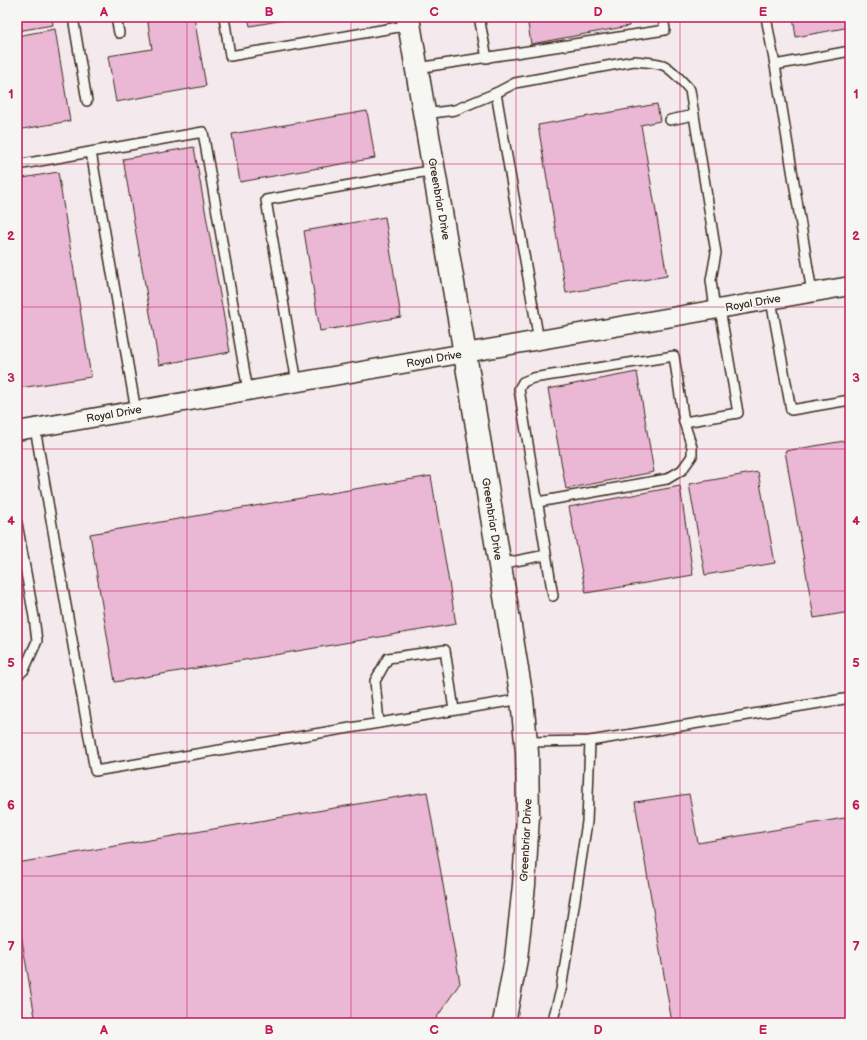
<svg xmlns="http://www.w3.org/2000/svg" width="867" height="1040" viewBox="0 0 867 1040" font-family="'Balsamiq Sans',sans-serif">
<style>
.building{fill:#eab7d5;stroke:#3b2a1e}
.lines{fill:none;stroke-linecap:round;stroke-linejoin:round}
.service-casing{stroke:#3b2a1e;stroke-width:12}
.minor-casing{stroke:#3b2a1e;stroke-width:21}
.tertiary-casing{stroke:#3b2a1e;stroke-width:25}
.service{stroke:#f6f6f2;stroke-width:9}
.minor{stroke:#f6f6f2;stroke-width:18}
.tertiary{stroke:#f6f6f2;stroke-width:22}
.grid{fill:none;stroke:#c2185b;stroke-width:1;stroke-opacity:0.55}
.labels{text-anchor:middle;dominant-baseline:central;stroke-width:3;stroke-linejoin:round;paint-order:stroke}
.street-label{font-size:11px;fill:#3b2a1e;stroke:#f6f6f2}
.neatline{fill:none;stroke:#c2185b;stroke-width:1.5}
.grid-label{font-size:13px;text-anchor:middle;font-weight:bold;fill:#c2185b}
</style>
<rect width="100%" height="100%" fill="#f4e9ec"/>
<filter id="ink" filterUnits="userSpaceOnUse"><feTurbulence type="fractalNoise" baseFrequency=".025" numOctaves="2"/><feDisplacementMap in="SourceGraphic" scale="8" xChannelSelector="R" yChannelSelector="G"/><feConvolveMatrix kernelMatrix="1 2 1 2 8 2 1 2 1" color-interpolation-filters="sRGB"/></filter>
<g filter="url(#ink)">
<!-- building -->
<g class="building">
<polygon points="17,17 52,17 53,25 17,31"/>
<polygon points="147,17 194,17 206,86 116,102 108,56 152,49"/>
<polygon points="248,17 301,17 250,26"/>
<polygon points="527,17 628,17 629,26 531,44"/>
<polygon points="793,17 850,17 850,27 796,37"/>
<polygon points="55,29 70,121 17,130 17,36"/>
<polygon points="657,104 660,121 641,125 667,276 566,293 538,125"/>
<polygon points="367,111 375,158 240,182 232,134"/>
<polygon points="194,147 230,352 159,365 123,159"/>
<polygon points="58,172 91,377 20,388 17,368 17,179"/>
<polygon points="385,217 401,317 320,331 304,231"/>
<polygon points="637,372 654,472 566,489 548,389"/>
<polygon points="850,440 850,612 814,618 785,451"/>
<polygon points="758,472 775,563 705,575 689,484"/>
<polygon points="431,476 456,624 115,682 90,534"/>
<polygon points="680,486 693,575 586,593 569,507"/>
<polygon points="17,611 22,643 17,644"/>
<polygon points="427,792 460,983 433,1023 36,1023 17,911 17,863"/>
<polygon points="689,794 698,843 850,817 850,1023 672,1023 635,802"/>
</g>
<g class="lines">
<defs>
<g id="service">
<polyline points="73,17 87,101"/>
<polyline points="116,17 119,33"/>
<polyline points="224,17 230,56 410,25"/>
<polyline points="479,17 487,58"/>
<polyline points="766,17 775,65"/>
<polyline points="417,68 665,30 663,17"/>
<polyline points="496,93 539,341"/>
<path d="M425,114l30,-4 41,-17 19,-10 119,-22c9,1 20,1 29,4 9,4 20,17 27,25l26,163 -5,27 4,30"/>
<polyline points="670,120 694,115"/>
<polyline points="91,152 136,411"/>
<polyline points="17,165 203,132 248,391"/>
<polyline points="812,293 775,65 850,51"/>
<polyline points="771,300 791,410 850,400"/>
<polyline points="297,383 266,200 434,170"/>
<polyline points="35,428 95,771 522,699"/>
<polyline points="538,502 667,479 682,470 692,456 692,447 684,422"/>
<polyline points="17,523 34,617 37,641 24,670 17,676"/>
<polyline points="500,564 546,555"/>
<polyline points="553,596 519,389 523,382 533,378 674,356 684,422 738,413 720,309"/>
<polyline points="379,723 375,681 388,658 445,650 454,710"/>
<polyline points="526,742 590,741 850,698"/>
<polyline points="552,1023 561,990 587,822 590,741"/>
</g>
<polyline id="minor" points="17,431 850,286"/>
<polyline id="tertiary" points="408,17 465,354 522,699 527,753 528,816 524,885 516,959 504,1023"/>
</defs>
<!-- service casing -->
<use href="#service" class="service-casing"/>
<!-- minor casing -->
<use href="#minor" class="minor-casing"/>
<!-- tertiary casing -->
<use href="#tertiary" class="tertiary-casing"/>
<!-- service -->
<use href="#service" class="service"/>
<!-- minor -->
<use href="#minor" class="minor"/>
<!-- tertiary -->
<use href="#tertiary" class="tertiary"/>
</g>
</g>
<!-- grid -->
<path class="grid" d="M187,17v1006M351,17v1006M516,17v1006M680,17v1006M17,164h833M17,307h833M17,449h833M17,591h833M17,733h833M17,876h833"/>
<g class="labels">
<!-- street labels -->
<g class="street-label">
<text transform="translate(439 199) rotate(80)">Greenbriar Drive</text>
<text transform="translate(753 303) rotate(-10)">Royal Drive</text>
<text transform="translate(434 359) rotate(-10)">Royal Drive</text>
<text transform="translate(114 414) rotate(-10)">Royal Drive</text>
<text transform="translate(492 519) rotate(81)">Greenbriar Drive</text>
<text transform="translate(526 840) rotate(-87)">Greenbriar Drive</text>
</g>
</g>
<!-- margin -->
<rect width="867" height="1040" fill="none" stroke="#f6f6f2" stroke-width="44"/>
<rect x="22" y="22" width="823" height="996" class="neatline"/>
<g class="grid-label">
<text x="104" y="16">A</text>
<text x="269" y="16">B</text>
<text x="434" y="16">C</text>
<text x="598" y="16">D</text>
<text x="763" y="16">E</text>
<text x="11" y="98">1</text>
<text x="856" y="98">1</text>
<text x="11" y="240">2</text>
<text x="856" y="240">2</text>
<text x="11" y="382">3</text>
<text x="856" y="382">3</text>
<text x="11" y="525">4</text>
<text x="856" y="525">4</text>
<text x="11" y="667">5</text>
<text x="856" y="667">5</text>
<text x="11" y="809">6</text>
<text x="856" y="809">6</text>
<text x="11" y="951">7</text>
<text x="856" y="951">7</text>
<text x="104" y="1034">A</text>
<text x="269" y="1034">B</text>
<text x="434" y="1034">C</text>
<text x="598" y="1034">D</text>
<text x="763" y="1034">E</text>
</g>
</svg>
